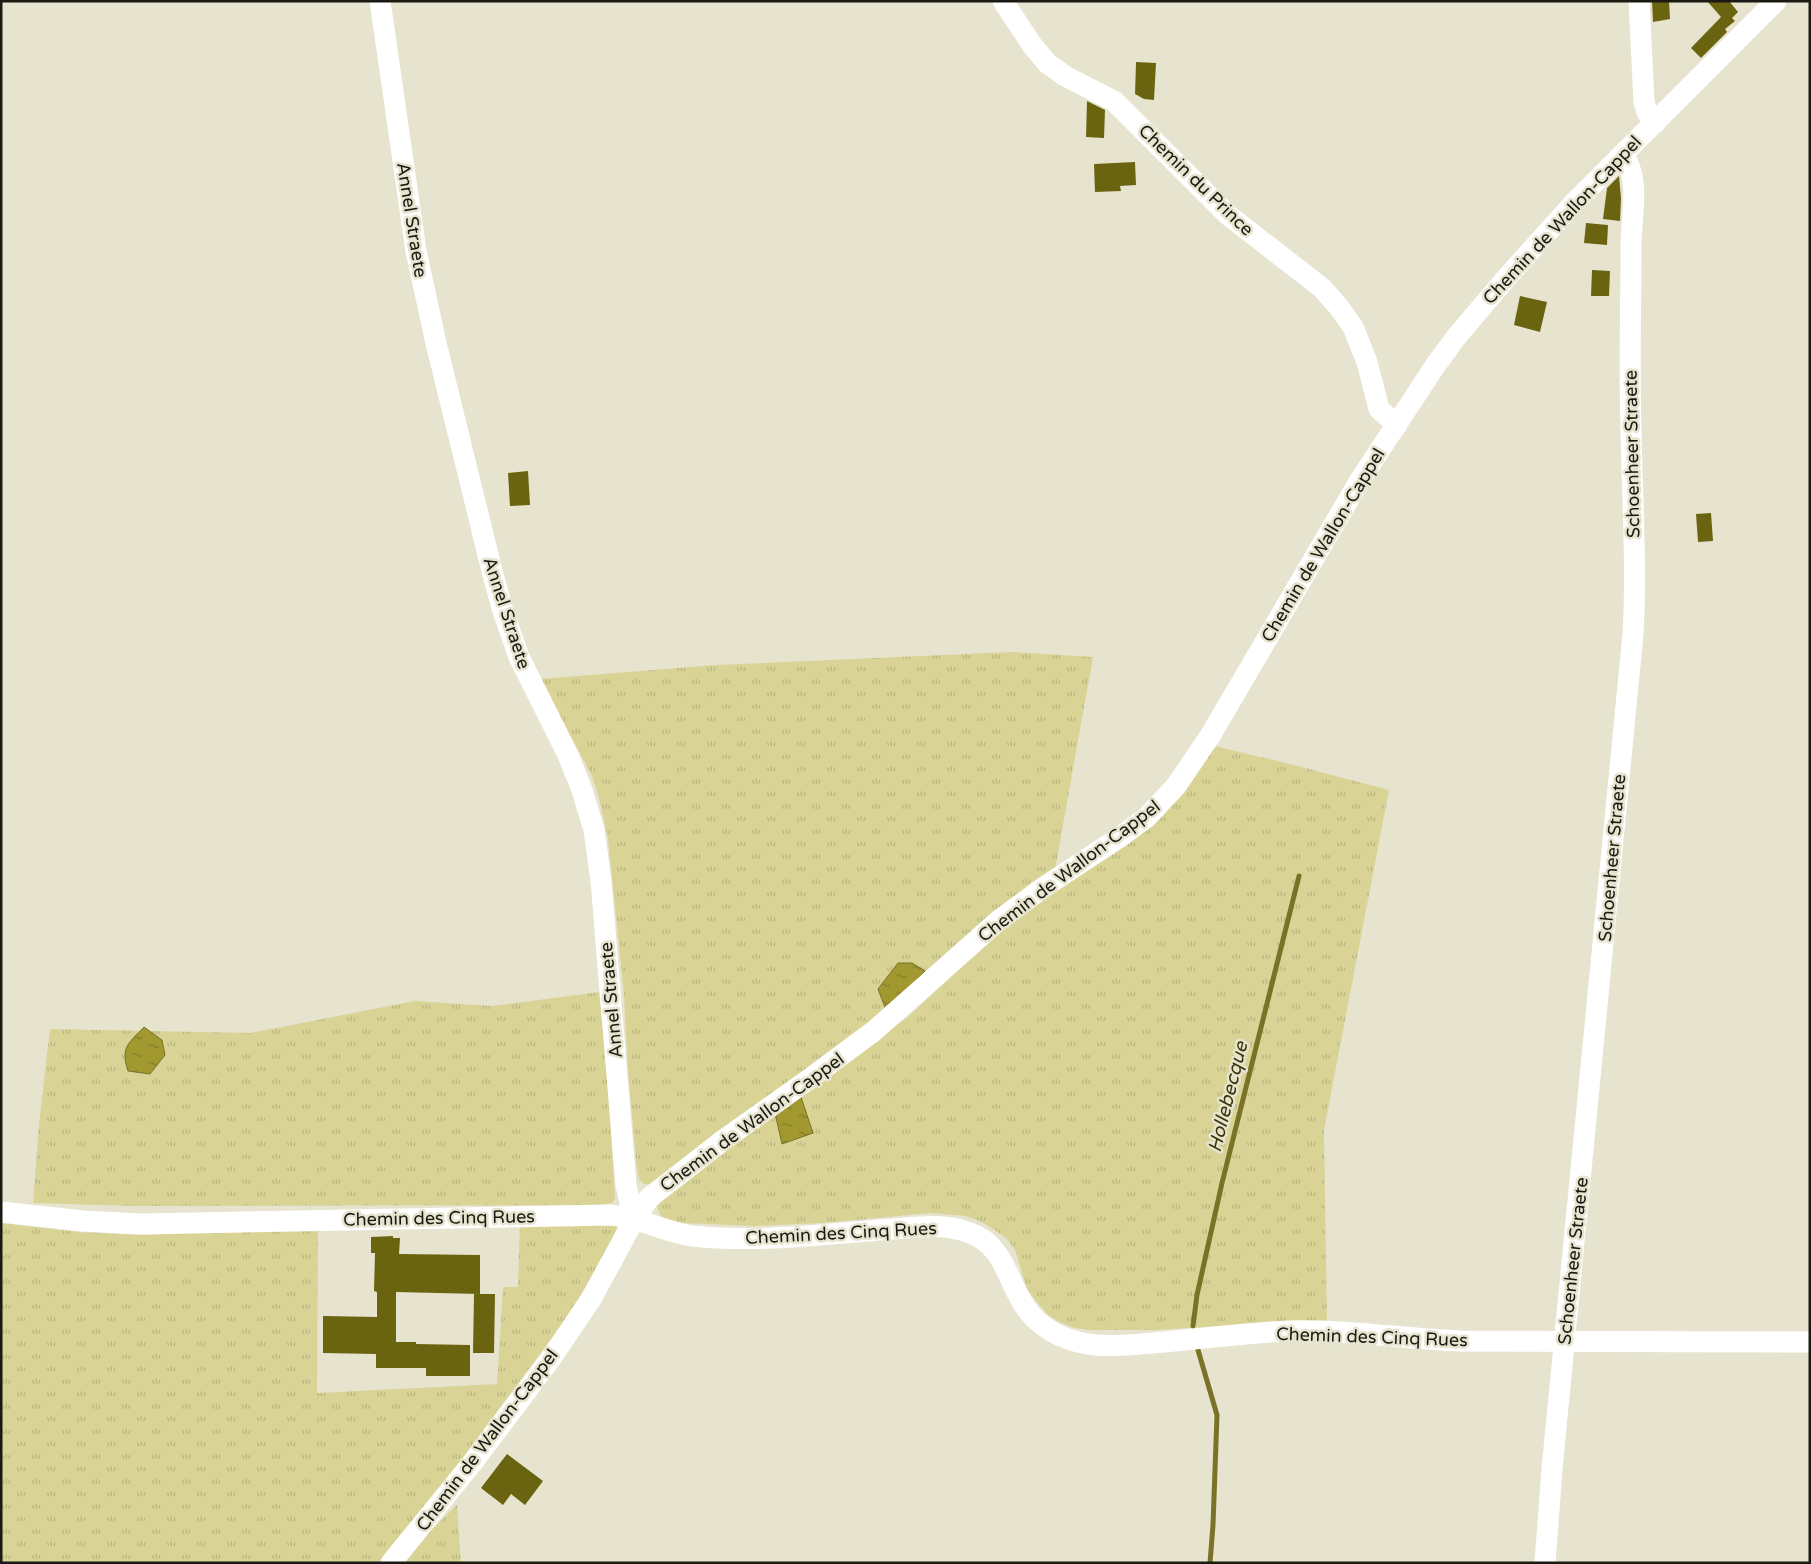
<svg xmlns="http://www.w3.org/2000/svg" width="1811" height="1564" viewBox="0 0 1811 1564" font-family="'Varela Round',sans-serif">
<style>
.grass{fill:url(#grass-tufts)}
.water{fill:url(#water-ripples);stroke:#797227}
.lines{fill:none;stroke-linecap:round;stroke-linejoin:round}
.stream{stroke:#797227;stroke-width:5}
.building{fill:#6a630f}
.minor{stroke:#fff;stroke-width:21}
.labels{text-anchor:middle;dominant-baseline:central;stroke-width:5;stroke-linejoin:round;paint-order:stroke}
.street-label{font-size:18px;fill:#1a1912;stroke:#e6e4cf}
.water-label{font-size:19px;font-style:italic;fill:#3a350a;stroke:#e6e4cf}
</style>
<defs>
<pattern id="grass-tufts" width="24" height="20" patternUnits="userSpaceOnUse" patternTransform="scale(1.25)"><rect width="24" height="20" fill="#d9d496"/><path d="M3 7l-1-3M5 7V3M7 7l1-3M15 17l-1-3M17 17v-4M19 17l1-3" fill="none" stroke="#bab580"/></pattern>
<pattern id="water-ripples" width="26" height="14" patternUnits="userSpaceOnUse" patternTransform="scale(1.25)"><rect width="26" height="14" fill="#a29830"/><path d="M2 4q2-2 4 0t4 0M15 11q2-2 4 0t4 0" fill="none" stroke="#837b27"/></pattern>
</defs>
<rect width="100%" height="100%" fill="#e6e4cf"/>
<!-- grass -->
<g class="grass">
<polygon points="1011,652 1093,657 1055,870 882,1017 650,1184 644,1184 639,1179 637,1170 628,1072 624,994 608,839 599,798 592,776 540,679 716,665"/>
<polygon points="1210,745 1290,764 1389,790 1324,1130 1327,1324 1253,1324 1154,1330 1091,1330 1075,1328 1059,1322 1047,1314 1036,1301 1027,1289 1015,1250 1007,1239 995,1230 980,1221 965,1216 931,1213 822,1223 754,1226 683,1223 669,1220 661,1216 658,1210 658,1205 667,1195 722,1151 909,1016 986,944 1021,914 1060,887"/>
<polygon points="599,992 607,1065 615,1198 612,1203 601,1205 135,1206 33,1203 39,1124 50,1029 250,1033 415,1001 492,1006"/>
<polygon points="600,1222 617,1226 612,1245 563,1323 478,1437 440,1491 381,1563 1,1563 1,1223 78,1232 140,1235 318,1228 317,1393 497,1384 503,1287 518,1287 520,1223"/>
<polygon points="457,1505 461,1563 403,1563 426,1535"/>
</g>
<!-- water -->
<g class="water">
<polygon points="898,963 912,963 925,971 886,1010 878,989"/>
<path d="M144,1027l18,13 3,15 -15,19 -22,-3c-8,-24 1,-28 16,-44z"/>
<polygon points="801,1097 813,1133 782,1144 775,1113"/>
</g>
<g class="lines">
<!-- stream -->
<g class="stream">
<polyline points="1193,1326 1197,1295 1222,1183 1299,876"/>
<polyline points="1198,1350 1217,1415 1213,1525 1210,1563"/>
</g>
</g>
<!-- building -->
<g class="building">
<polygon points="1652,1 1669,1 1670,19 1653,22"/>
<polygon points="1707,1 1729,1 1738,12 1732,18 1735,21 1725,29 1727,32 1701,58 1691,48 1721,17"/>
<polygon points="1136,62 1156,63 1154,100 1144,99 1135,94"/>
<polygon points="1087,101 1105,110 1104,138 1086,137"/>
<polygon points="1135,162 1136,185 1120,186 1121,191 1095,192 1094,164"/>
<polygon points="1619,176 1621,198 1620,221 1603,219 1607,188"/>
<polygon points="1586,223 1608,225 1607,245 1584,243"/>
<polygon points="1592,270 1610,271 1609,296 1591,296"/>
<polygon points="1520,296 1547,302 1540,332 1514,325"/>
<polygon points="528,471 530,505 510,506 508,473"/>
<polygon points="1711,513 1713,541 1698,542 1696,514"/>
<polygon points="393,1236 393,1238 400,1238 399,1254 480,1255 480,1294 396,1292 396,1342 416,1342 416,1344 470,1345 470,1376 426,1376 426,1368 376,1368 376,1354 323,1353 323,1316 377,1317 377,1292 374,1291 375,1253 371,1253 371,1237"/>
<polygon points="474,1294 495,1294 494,1353 473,1353"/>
<polygon points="507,1454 543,1481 525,1505 511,1494 503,1505 481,1488"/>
</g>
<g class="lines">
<!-- minor -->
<g class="minor">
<polyline points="380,1 416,251 436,343 492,571 503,611 519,657 568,755 582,790 594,830 601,881 626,1185 634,1220"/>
<polyline points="1003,1 1032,45 1047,63 1065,76 1114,101 1228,215 1322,288 1338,306 1353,327 1367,362 1379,409 1397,425"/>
<polyline points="1639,1 1644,102 1647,112 1655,123"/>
<path d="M1,1212l82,9 59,3 466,-9c29,1 55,17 84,21 66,7 134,-2 201,-7 25,-2 52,-6 77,4 31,11 36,41 51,67 12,22 33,36 57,42 28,7 58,2 86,0 41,-4 82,-9 124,-11 58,-2 115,8 173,10l349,1"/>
<polyline points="391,1563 473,1462 552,1357 591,1299 634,1220 649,1198 722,1141 812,1077 874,1031 998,921 1044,887 1120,837 1147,817 1176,786 1210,736 1360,480 1435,366 1457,336 1509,275 1573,204 1776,1"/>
<path d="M1545,1563l7,-94 81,-835c4,-69 -1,-137 -2,-206 -2,-60 0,-121 0,-182 0,-30 10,-66 -8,-92"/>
</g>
</g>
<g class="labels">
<!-- street labels -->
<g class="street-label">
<text transform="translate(1196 180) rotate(44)">Chemin du Prince</text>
<text transform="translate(412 220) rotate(81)">Annel Straete</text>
<text transform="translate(1562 220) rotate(-47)">Chemin de Wallon-Cappel</text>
<text transform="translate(1632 454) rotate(-91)">Schoenheer Straete</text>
<text transform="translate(1323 545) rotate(-59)">Chemin de Wallon-Cappel</text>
<text transform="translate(507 613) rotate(72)">Annel Straete</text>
<text transform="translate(1612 858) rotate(-85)">Schoenheer Straete</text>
<text transform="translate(1069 871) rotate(-37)">Chemin de Wallon-Cappel</text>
<text transform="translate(611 1000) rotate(-95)">Annel Straete</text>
<text transform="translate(752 1122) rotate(-36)">Chemin de Wallon-Cappel</text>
<text transform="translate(439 1218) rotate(-1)">Chemin des Cinq Rues</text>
<text transform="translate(841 1233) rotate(-3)">Chemin des Cinq Rues</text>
<text transform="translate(1573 1261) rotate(-84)">Schoenheer Straete</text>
<text transform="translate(1372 1337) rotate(2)">Chemin des Cinq Rues</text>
<text transform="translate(487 1440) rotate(-53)">Chemin de Wallon-Cappel</text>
</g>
<!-- water labels -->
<g class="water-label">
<text transform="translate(1228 1097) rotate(-76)">Hollebecque</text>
</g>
</g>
<!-- border -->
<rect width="1811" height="1564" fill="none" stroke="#1a1912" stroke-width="5"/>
</svg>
